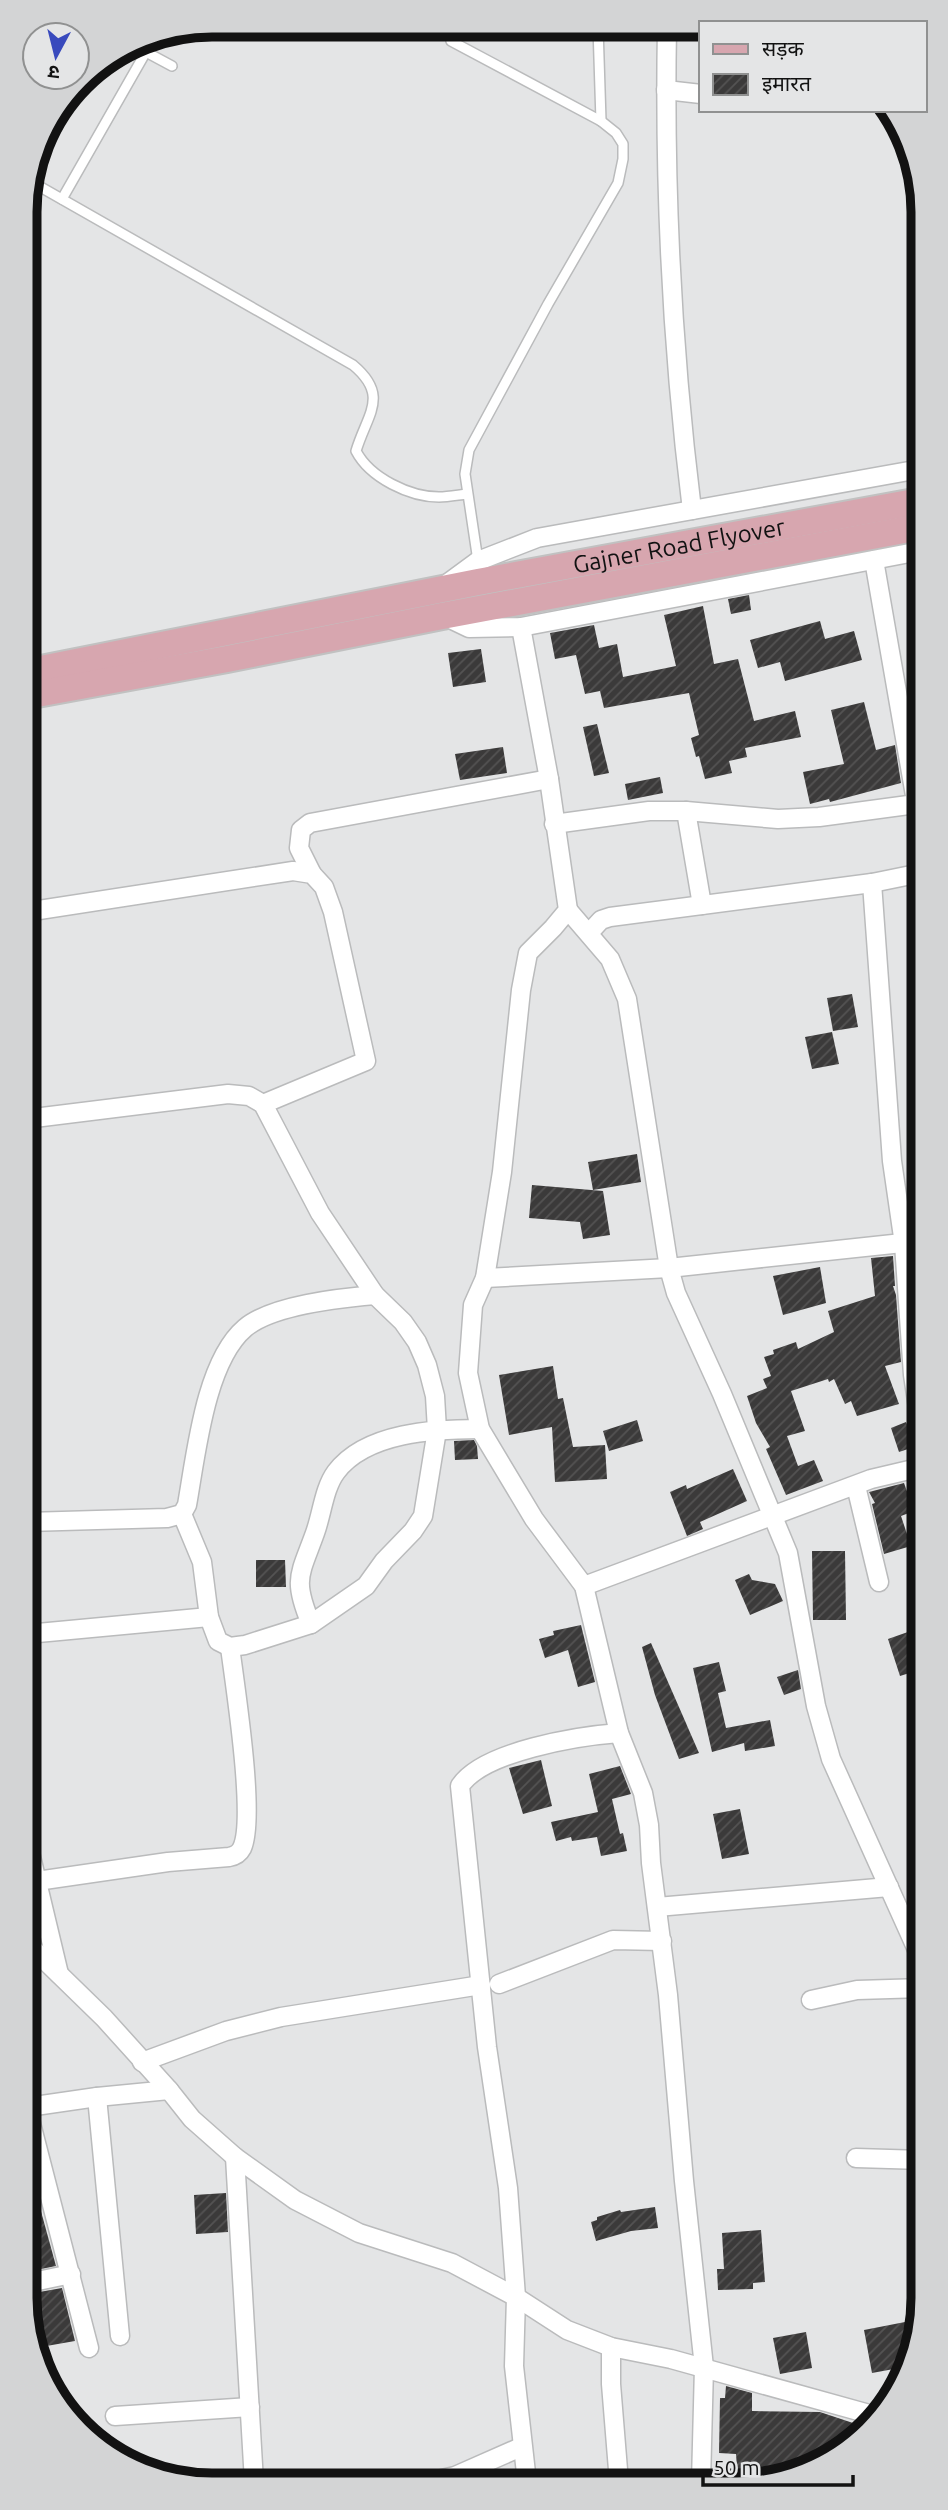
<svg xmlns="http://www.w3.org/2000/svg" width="948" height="2510" viewBox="0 0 948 2510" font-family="Ubuntu,'Noto Sans Devanagari',sans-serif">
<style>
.building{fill:url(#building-hatch)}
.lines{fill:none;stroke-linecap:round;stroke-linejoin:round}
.service-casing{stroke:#babbbc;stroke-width:12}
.minor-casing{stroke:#babbbc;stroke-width:21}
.primary-casing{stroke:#c1c1c1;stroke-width:30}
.service{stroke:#fff;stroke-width:9}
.minor{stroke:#fff;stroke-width:18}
.primary{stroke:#d7a6af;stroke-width:26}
.labels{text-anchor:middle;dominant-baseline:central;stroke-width:7;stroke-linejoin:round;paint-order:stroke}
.street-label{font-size:24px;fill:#121212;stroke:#e4e5e6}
.rim{fill:none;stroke:#121212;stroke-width:9}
</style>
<defs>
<pattern id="building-hatch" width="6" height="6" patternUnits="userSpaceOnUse" patternTransform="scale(1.75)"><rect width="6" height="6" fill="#3b3a3a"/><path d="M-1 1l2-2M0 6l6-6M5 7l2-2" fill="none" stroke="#545353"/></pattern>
</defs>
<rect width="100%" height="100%" fill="#e4e5e6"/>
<!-- building -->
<g class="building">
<polygon points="749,595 751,610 731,614 728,599"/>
<polygon points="703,606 714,664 738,659 754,721 795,711 801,737 745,748 747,757 729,761 732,773 705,779 699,756 696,757 691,738 699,735 689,693 604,708 600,691 585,694 576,655 555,659 550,633 594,625 599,648 617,644 623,677 676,666 664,615"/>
<polygon points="820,621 825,639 854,631 862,660 785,681 780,662 758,668 750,640"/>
<polygon points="481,649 486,682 453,687 448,653"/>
<polygon points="864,702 876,750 895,745 901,783 830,802 829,799 810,804 803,772 844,764 831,710"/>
<polygon points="597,724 609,773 594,776 583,727"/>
<polygon points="503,747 507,773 460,780 455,754"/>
<polygon points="660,777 663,793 628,800 625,784"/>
<polygon points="852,994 858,1027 833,1031 827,998"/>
<polygon points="832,1032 839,1064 812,1069 805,1037"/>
<polygon points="637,1154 641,1182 593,1190 588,1162"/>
<polygon points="532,1185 603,1191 610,1235 583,1239 580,1222 529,1218"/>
<polygon points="893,1256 895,1286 893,1286 896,1295 901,1362 885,1366 899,1404 857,1416 851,1401 845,1404 834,1379 829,1382 828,1379 791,1391 805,1431 787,1436 798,1466 814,1460 823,1481 786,1495 766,1449 770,1447 756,1423 747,1396 767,1388 763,1379 771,1376 764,1357 774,1354 773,1350 796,1342 798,1349 834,1332 828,1311 875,1296 871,1258"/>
<polygon points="820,1267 826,1303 783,1315 773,1276"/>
<polygon points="553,1366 558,1399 563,1398 573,1447 605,1445 607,1479 555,1482 552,1427 509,1435 499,1375"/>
<polygon points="637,1420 643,1441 609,1451 603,1431"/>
<polygon points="906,1422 917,1446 899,1452 891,1428"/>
<polygon points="474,1440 477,1446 478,1459 455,1460 454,1441"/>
<polygon points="733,1469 747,1501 700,1522 703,1529 687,1536 670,1492 686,1485 687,1489"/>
<polygon points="904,1483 914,1511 901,1516 911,1546 884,1554 872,1504 875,1503 869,1492"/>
<polygon points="812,1551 845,1551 846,1620 813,1620"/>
<polygon points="256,1560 285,1560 286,1587 256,1587"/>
<polygon points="749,1574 752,1580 775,1584 783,1601 750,1615 735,1580"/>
<polygon points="581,1625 595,1682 578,1687 568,1650 545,1658 539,1639 554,1635 553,1631"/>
<polygon points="922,1627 922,1645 915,1648 922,1669 900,1676 888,1639"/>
<polygon points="651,1643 699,1753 679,1759 655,1695 642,1647"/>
<polygon points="719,1662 726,1691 718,1693 726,1728 770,1720 775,1746 745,1751 744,1743 712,1752 693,1668"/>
<polygon points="798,1670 801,1689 784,1695 777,1677"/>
<polygon points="541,1760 552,1806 523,1814 509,1768"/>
<polygon points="620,1766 631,1794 612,1799 620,1834 623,1833 627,1851 601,1856 597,1837 572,1841 571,1837 556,1841 551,1822 598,1812 589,1774"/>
<polygon points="740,1809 749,1854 722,1859 713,1814"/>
<polygon points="28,2164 56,2266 31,2271 28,2257"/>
<polygon points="226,2193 228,2232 196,2234 194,2195"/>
<polygon points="655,2207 658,2228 631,2231 596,2241 591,2222 597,2220 597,2217 620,2210 621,2212"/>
<polygon points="761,2230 765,2282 753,2283 753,2289 718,2290 717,2269 724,2269 722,2233"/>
<polygon points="62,2288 75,2341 35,2348 28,2335 28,2294"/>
<polygon points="905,2322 912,2358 910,2366 872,2373 864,2330"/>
<polygon points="806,2332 812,2368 780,2374 773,2338"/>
<polygon points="726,2386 752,2393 752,2411 820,2412 862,2426 858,2437 830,2460 816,2466 797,2459 796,2467 772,2466 774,2482 738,2482 736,2454 719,2453 720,2398 725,2398"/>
</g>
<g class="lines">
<defs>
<g id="service">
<polyline points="598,27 601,121"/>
<polyline points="451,41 601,121 616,133 623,144 623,159 618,183 548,304 469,450 465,474 478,561"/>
<polyline points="131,44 172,66"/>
<path d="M30,181l323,184c37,31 14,49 3,86 14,27 54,46 83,46 9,0 19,-2 28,-3"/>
<polyline points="62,199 155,36"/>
</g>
<g id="minor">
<path d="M667,27c-3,162 5,323 25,483"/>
<polyline points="666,90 701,94"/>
<polyline points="874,560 921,830"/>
<polyline points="444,586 478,561 537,538 920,469"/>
<polyline points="444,616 469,628 521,627 920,551"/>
<polyline points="521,627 549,779 568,910 553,928 528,953 521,990 502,1172 485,1278 473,1305 468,1373 480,1429 534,1519 584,1586 619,1733 643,1793 649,1825 651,1863 668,1995 684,2181 704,2367 701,2482"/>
<polyline points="686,811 702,905"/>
<polyline points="554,824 649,811 686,811 778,819 819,817 916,804"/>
<polyline points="312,874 299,848 301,830 310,823 549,779"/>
<polyline points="872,883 892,1161 904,1244 913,1375 922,1434"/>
<polyline points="568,910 610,959 627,999 669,1268 676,1293 722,1394 788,1553 816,1706 831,1759 923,1963"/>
<polyline points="26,912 293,871 312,874 324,887 333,912 366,1061 263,1104"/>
<polyline points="589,933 601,920 610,917 872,883 921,873"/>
<polyline points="26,1119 228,1094 249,1096 263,1104 320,1213 375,1295 403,1322 417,1342 427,1365 435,1396 437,1430 423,1516 413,1531 384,1561 366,1586 311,1624 245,1645 230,1647 218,1641 209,1617 202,1562 182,1514"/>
<polyline points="485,1278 669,1268 921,1241"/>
<polyline points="856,1486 879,1582"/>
<path d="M27,1522l140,-4 15,-4 5,-9c9,-50 18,-143 58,-177 27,-23 95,-30 130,-33"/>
<polyline points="584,1586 871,1479 922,1467"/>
<path d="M311,1624c-19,-45 -11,-49 4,-91 7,-19 9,-45 21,-61 30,-40 99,-43 144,-43"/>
<polyline points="27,1634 209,1617"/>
<polyline points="27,1840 59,1974"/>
<path d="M37,1881l131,-19 61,-5c6,-1 10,-3 13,-9 14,-30 -7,-162 -12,-201"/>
<polyline points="657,1907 889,1887"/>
<polyline points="28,1944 104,2018 169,2090 192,2119 235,2157 295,2200 359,2233 452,2263 516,2297 567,2330 611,2347 671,2359 880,2417"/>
<polyline points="499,1984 613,1940 662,1941"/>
<polyline points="811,2000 857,1990 923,1988"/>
<polyline points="142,2062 226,2031 281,2017 481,1985"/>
<polyline points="97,2097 120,2336"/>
<polyline points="28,2107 97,2097 169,2090"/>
<polyline points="28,2112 89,2348"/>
<polyline points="235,2157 254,2482"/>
<polyline points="856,2158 923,2160"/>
<polyline points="28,2283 71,2274"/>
<polyline points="611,2347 611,2384 619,2482"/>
<polyline points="115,2416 250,2407"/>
<polyline points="429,2482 455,2476 521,2447"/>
<path d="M527,2482l-13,-116 2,-69 -8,-109 -21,-141 -27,-261c23,-35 119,-50 159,-53"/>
</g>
<g id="primary">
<path id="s1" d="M26,672l452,-90 442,-81"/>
<polyline points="26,696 227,659 442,616 920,527"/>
</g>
</defs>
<!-- service casing -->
<use href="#service" class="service-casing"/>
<!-- minor casing -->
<use href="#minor" class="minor-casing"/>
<!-- primary casing -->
<use href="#primary" class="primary-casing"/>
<!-- service -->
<use href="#service" class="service"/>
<!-- minor -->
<use href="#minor" class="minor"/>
<!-- primary -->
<use href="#primary" class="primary"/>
</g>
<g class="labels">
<!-- street labels -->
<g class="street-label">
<text stroke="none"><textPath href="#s1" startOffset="665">Gajner Road Flyover</textPath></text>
</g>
</g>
<!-- crop -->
<path d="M0 0H948V2510H0ZM212 37H736A175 175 0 0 1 911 212V2298A175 175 0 0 1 736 2473H212A175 175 0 0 1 37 2298V212A175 175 0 0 1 212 37Z" fill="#d3d4d5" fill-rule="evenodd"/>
<path class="rim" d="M212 37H736A175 175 0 0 1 911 212V2298A175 175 0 0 1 736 2473H212A175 175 0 0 1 37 2298V212A175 175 0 0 1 212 37Z"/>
<!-- legend -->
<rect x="699" y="21" width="228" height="91" fill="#e4e5e6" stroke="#909191" stroke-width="2"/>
<rect x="713" y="44" width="35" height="10" fill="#d7a6af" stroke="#909191" stroke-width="2"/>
<text x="762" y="56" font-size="21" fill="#121212">सड़क</text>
<rect x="713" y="74" width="35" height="21" fill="url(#building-hatch)" stroke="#909191" stroke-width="2"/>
<text x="762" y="91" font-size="21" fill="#121212">इमारत</text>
<!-- north arrow -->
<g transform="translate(56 56) rotate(187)"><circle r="33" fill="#e4e5e6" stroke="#909191" stroke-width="2"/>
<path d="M0-5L12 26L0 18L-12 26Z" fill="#394abd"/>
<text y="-10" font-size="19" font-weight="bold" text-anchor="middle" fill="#121212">उ</text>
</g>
<!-- scale -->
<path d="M703 2475v10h150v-10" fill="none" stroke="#121212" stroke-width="3.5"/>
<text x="713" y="2475" font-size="21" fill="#121212" stroke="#e4e5e6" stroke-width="5" paint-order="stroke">50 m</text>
</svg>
